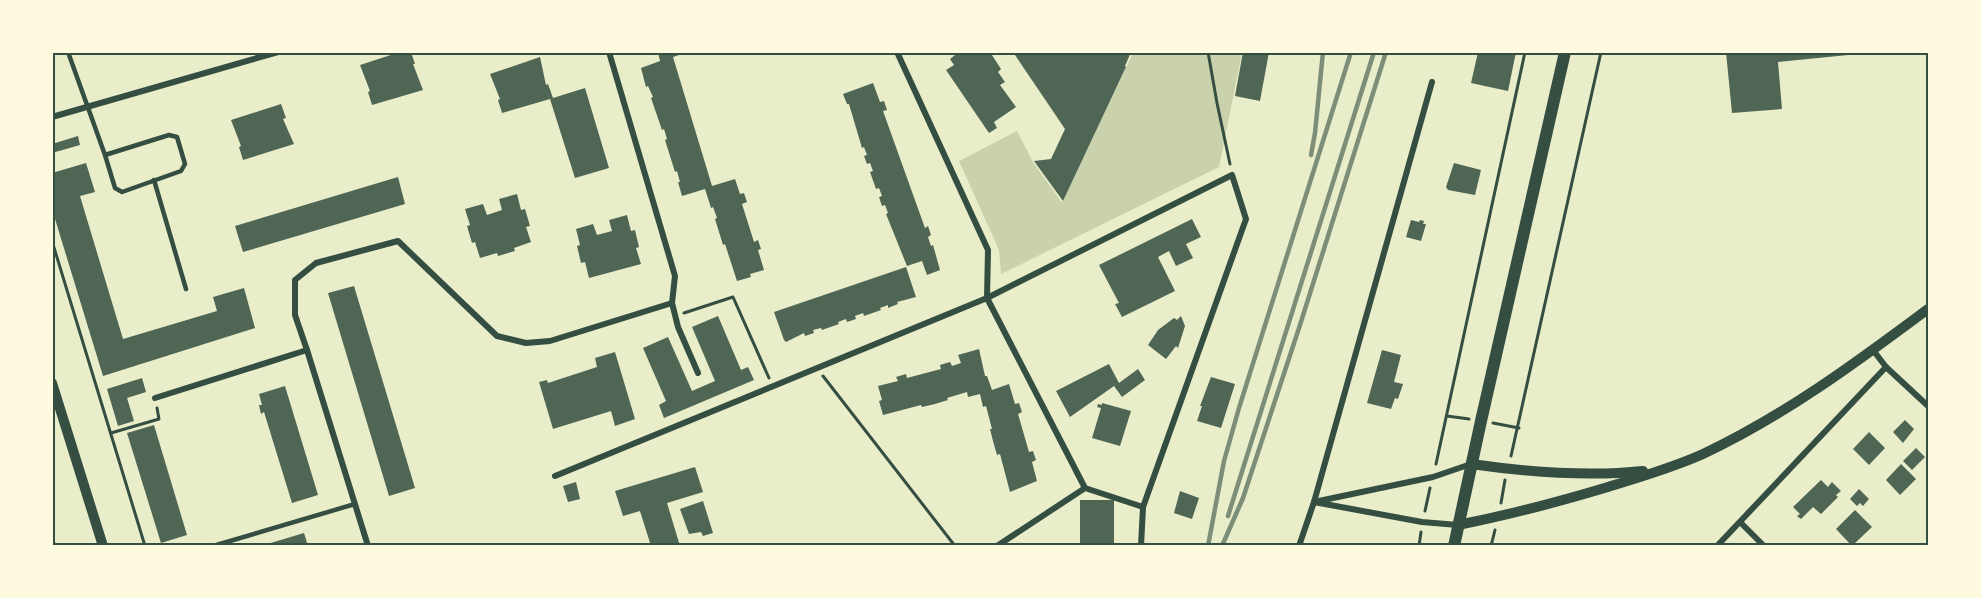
<svg xmlns="http://www.w3.org/2000/svg" width="1981" height="598" viewBox="0 0 1981 598" font-family="'Nunito Sans',sans-serif">
<style>
.green{fill:#cad2ad}
.building{fill:#4f6655}
.lines{fill:none;stroke-linecap:round;stroke-linejoin:round}
.path{stroke:#344e41;stroke-width:3}
.service{stroke:#344e41;stroke-width:4.5}
.minor{stroke:#344e41;stroke-width:6}
.tertiary{stroke:#344e41;stroke-width:10}
.secondary{stroke:#344e41;stroke-width:12}
.rail{stroke:#7c8e77;stroke-width:4.5}
.neatline{fill:none;stroke:#344e41;stroke-width:2}
</style>
<rect width="100%" height="100%" fill="#e9edc9"/>
<!-- green -->
<polygon class="green" points="1133,53 1242,53 1219,167 1001,274 999,250 959,161 1017,131 1033,162 1062,203"/>
<!-- building -->
<g class="building">
<polygon points="400,52 411,52 415,64 413,64 423,90 372,105 368,92 370,91 360,65"/>
<polygon points="658,52 681,52 682,54 673,57 712,186 735,179 740,194 744,193 747,202 742,204 754,242 758,240 761,249 758,250 764,270 750,274 751,277 737,281 725,244 723,245 715,219 717,218 713,207 711,208 705,189 682,196 678,182 680,182 677,171 675,172 665,140 667,139 664,129 662,130 651,98 653,97 648,86 646,87 641,68 660,61"/>
<polygon points="959,52 990,52 1001,69 998,72 1005,82 1000,85 1016,107 994,122 997,128 989,133 946,70 954,65 950,59"/>
<polygon points="1013,52 1131,52 1125,66 1126,67 1063,201 1034,161 1051,159 1065,129"/>
<polygon points="1243,52 1269,52 1260,101 1235,96"/>
<polygon points="1478,52 1516,52 1508,91 1471,83"/>
<polygon points="1726,52 1858,52 1858,54 1778,62 1782,109 1732,113"/>
<polygon points="540,57 546,85 548,84 553,98 585,88 609,168 575,178 550,99 502,113 498,100 500,99 490,74"/>
<polygon points="873,83 880,102 884,101 887,110 883,111 925,228 928,226 931,235 928,237 931,246 933,245 940,270 927,275 922,261 907,266 886,214 888,213 885,205 882,206 879,197 882,196 879,188 876,189 870,172 873,171 870,163 867,164 864,156 867,155 864,147 862,148 849,104 847,104 843,94"/>
<polygon points="281,104 286,118 283,119 294,144 243,160 239,147 241,146 231,120"/>
<polygon points="78,136 80,145 52,153 52,144"/>
<polygon points="86,163 95,192 80,196 123,339 217,311 213,297 244,288 255,328 103,376 52,209 52,173"/>
<polygon points="1454,163 1481,170 1475,195 1448,190 1446,187"/>
<polygon points="398,177 405,204 243,252 235,226"/>
<polygon points="517,194 521,210 525,209 530,226 526,227 531,242 514,248 515,251 498,256 497,253 480,258 475,242 472,243 467,226 470,225 465,209 483,204 487,215 502,210 499,199"/>
<polygon points="627,215 631,231 635,230 639,247 636,248 641,264 589,278 585,262 581,263 577,246 580,245 576,229 593,224 597,235 612,231 609,220"/>
<polygon points="1192,219 1201,237 1186,244 1193,258 1176,266 1169,251 1158,257 1175,291 1122,317 1115,304 1119,303 1099,265"/>
<polygon points="1411,220 1419,222 1420,220 1424,221 1423,224 1426,224 1421,241 1406,237"/>
<polygon points="906,267 916,297 897,302 898,304 888,308 888,305 880,308 881,310 864,316 863,313 855,316 856,319 847,322 846,319 838,322 839,324 822,330 821,328 813,330 814,333 805,336 804,333 786,342 784,340 774,312"/>
<polygon points="354,286 415,488 389,496 328,293"/>
<polygon points="718,316 741,370 748,367 754,380 664,418 659,405 666,401 643,348 668,337 692,391 715,381 692,327"/>
<polygon points="1181,316 1185,326 1178,348 1176,346 1166,359 1148,345 1158,330 1174,318 1177,320"/>
<polygon points="979,349 985,376 987,376 992,390 1009,384 1015,404 1019,403 1022,412 1018,414 1029,452 1033,451 1036,460 1032,462 1037,481 1010,492 1000,454 997,455 993,441 990,429 992,429 986,406 983,407 980,394 968,397 967,392 947,398 948,400 935,404 922,407 921,405 883,415 879,401 882,400 878,386 898,381 896,377 906,374 907,378 941,369 940,365 950,362 952,366 961,363 958,355"/>
<polygon points="1382,350 1401,355 1394,382 1403,384 1398,399 1395,398 1391,409 1367,403"/>
<polygon points="615,352 635,419 615,426 611,411 553,429 539,382 547,380 548,383 597,367 595,358"/>
<polygon points="1109,364 1119,383 1138,369 1145,380 1122,397 1114,386 1070,417 1056,391"/>
<polygon points="1211,377 1235,384 1221,428 1197,421 1202,406 1200,406"/>
<polygon points="142,378 146,392 127,398 134,421 118,426 107,389"/>
<polygon points="285,386 318,495 292,503 264,412 261,414 259,405 262,405 259,394"/>
<polygon points="1102,403 1131,411 1120,446 1092,438 1101,408 1097,407 1098,404 1102,405"/>
<polygon points="1905,420 1914,429 1903,443 1893,432"/>
<polygon points="154,425 187,535 161,543 127,433"/>
<polygon points="1869,432 1885,448 1869,465 1853,449"/>
<polygon points="1916,448 1925,457 1912,470 1903,461"/>
<polygon points="1901,464 1916,479 1900,495 1886,480"/>
<polygon points="695,467 703,492 667,503 680,546 651,546 640,511 623,516 615,491"/>
<polygon points="1821,480 1828,487 1832,482 1841,491 1836,495 1838,497 1821,514 1813,507 1801,519 1797,516 1800,514 1793,507"/>
<polygon points="576,482 580,499 568,502 563,486"/>
<polygon points="1859,489 1869,499 1863,506 1860,503 1857,506 1850,499"/>
<polygon points="1180,491 1199,498 1192,519 1174,513"/>
<rect x="1080" y="500" width="34" height="46"/>
<polygon points="703,501 713,533 703,536 701,532 689,534 680,509"/>
<polygon points="1855,510 1872,527 1852,546 1836,529"/>
<polygon points="304,533 308,546 264,546 264,545"/>
</g>
<g class="lines">
<!-- path -->
<g class="path">
<polyline points="1208,52 1217,103 1230,164"/>
<polyline points="52,241 145,546"/>
<polyline points="684,313 733,297 769,378"/>
<polyline points="823,376 955,546"/>
<polyline points="1447,416 1469,419"/>
<polyline points="1493,423 1519,428"/>
<polyline points="111,433 159,419 157,408"/>
<polyline points="1511,456 1601,52"/>
<polyline points="1436,464 1525,52"/>
<polyline points="1501,503 1505,480"/>
<polyline points="1425,511 1430,488"/>
<polyline points="52,538 55,546"/>
<polyline points="1419,546 1421,532"/>
<polyline points="1491,546 1495,530"/>
</g>
<!-- service -->
<g class="service">
<polyline points="68,52 105,155 115,188 122,192 181,171 185,164 177,137 169,135 105,155"/>
<polyline points="154,180 186,289"/>
<polyline points="213,546 355,504"/>
</g>
<!-- minor -->
<g class="minor">
<polyline points="609,52 675,276 672,303 678,327 698,373"/>
<polyline points="897,52 988,250 987,298 1085,488"/>
<polyline points="52,117 278,52"/>
<polyline points="307,350 368,546"/>
<polyline points="1873,350 1886,367 1928,406"/>
<polyline points="155,398 307,350 295,315 295,280 316,263 398,241 497,336 526,343 550,341 672,303"/>
<polyline points="555,476 987,298 1232,175 1246,219 1143,507 1141,546"/>
<polyline points="1740,522 1764,546"/>
<polyline points="1458,525 1422,522 1314,502 1433,477 1471,464"/>
<polyline points="997,546 1085,488 1143,507"/>
<polyline points="1299,546 1314,502 1432,82"/>
<polyline points="1717,546 1886,367"/>
</g>
<!-- tertiary -->
<g class="tertiary">
<polyline points="52,383 103,546"/>
<path d="M1471,464c56,8 116,13 172,7"/>
<path d="M1458,525c51,-10 100,-23 150,-38 32,-10 64,-19 95,-33 81,-38 154,-92 225,-145"/>
</g>
<!-- secondary -->
<polyline class="secondary" points="1454,546 1481,421 1565,52"/>
<!-- rail -->
<g class="rail">
<polyline points="1311,155 1315,133 1323,52"/>
<polyline points="1228,516 1374,52"/>
<polyline points="1208,546 1224,461 1239,408 1351,52"/>
<polyline points="1222,546 1243,498 1300,325 1386,52"/>
</g>
</g>
<!-- border -->
<rect width="1981" height="598" fill="none" stroke="#fefae0" stroke-width="108"/>
<rect x="54" y="54" width="1873" height="490" class="neatline"/>
</svg>
